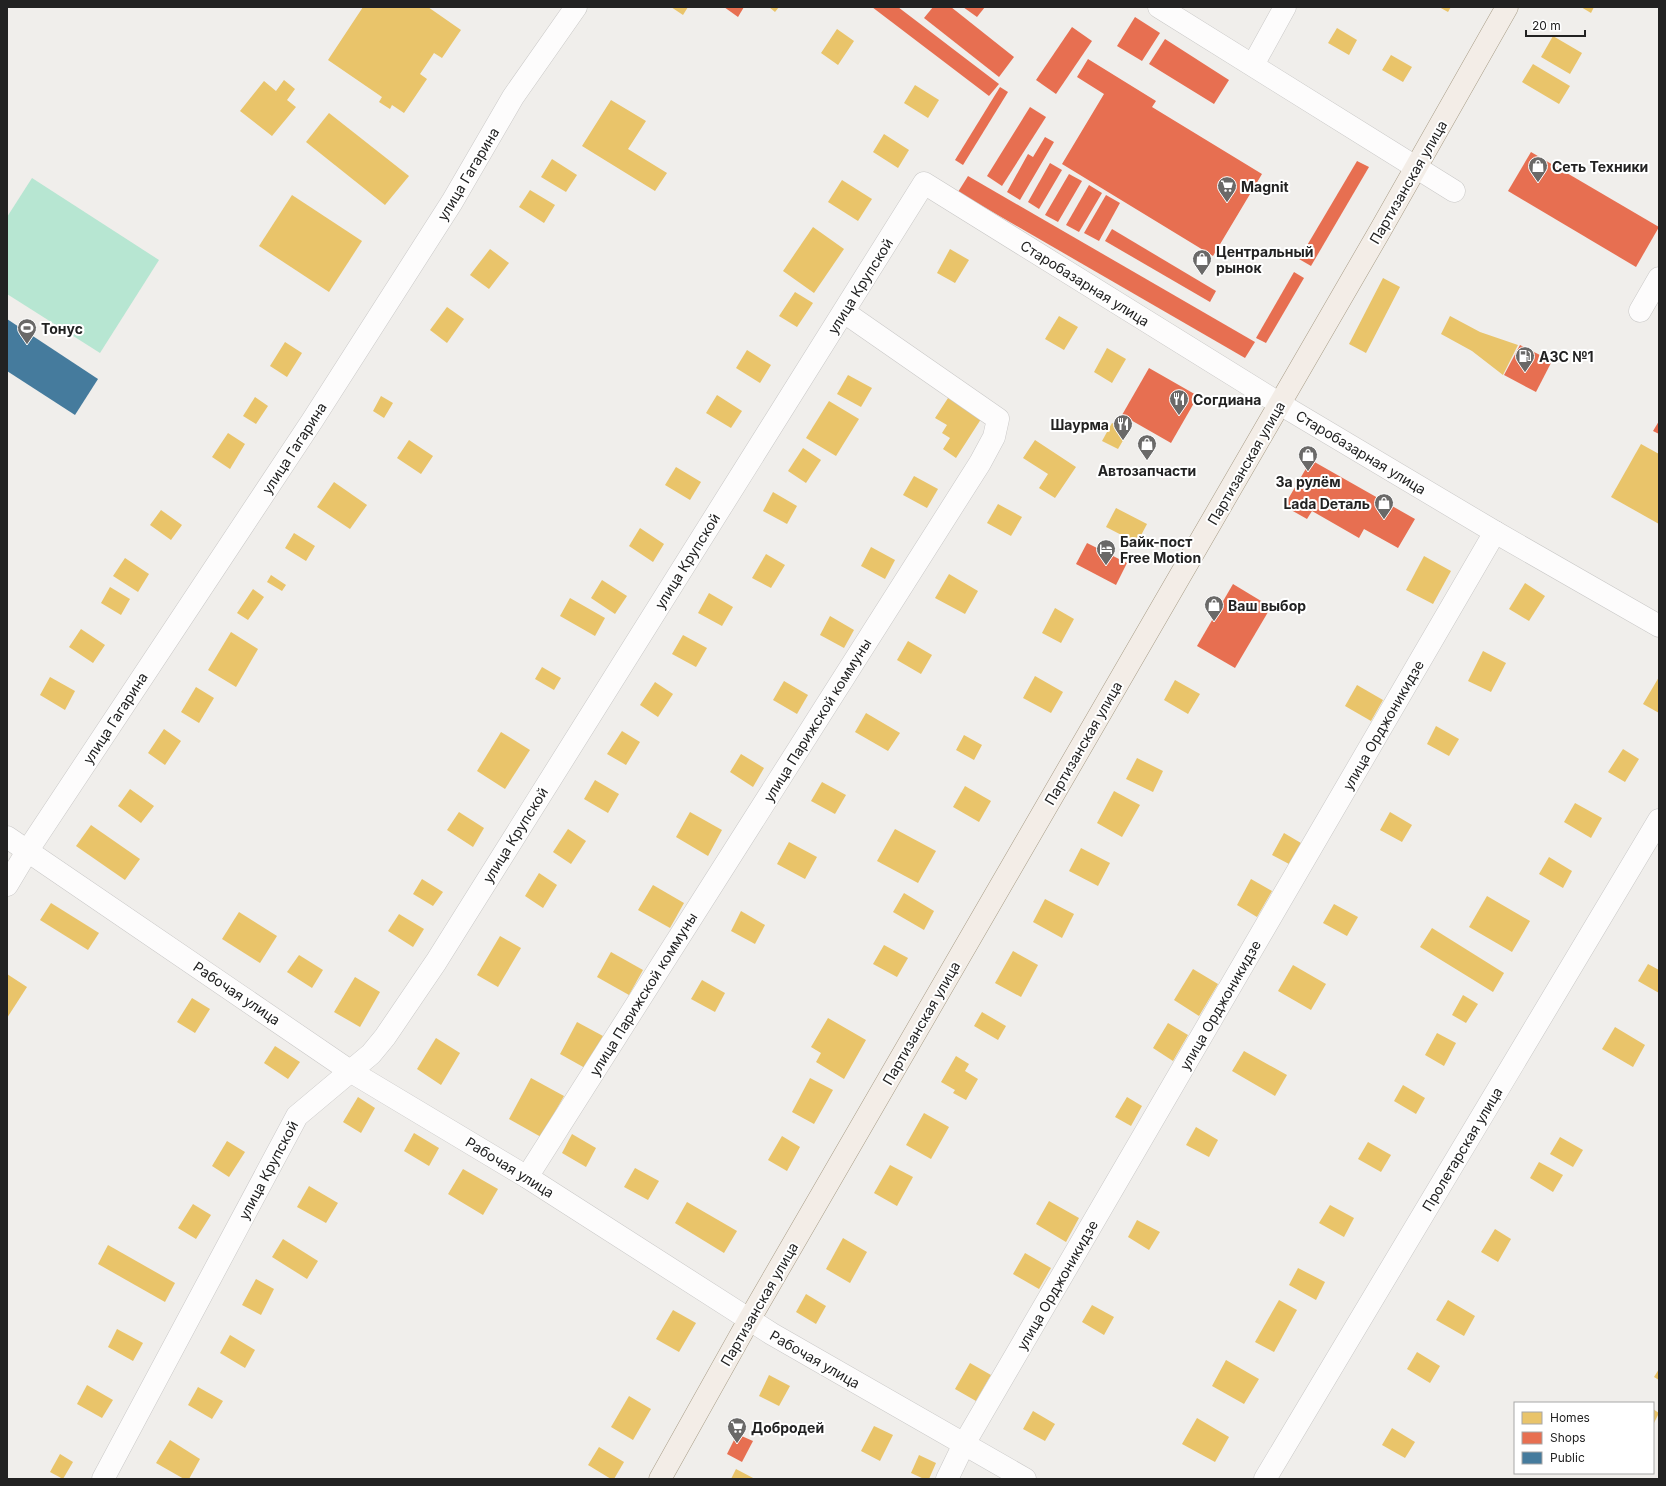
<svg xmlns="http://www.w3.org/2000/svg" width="1666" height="1486" viewBox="0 0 1666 1486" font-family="Inter,sans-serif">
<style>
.pitch{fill:#b7e6d2}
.homes{fill:#e9c46a}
.shops{fill:#e76f51}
.public{fill:#457b9d}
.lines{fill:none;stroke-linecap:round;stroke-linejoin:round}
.minor-casing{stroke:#c9c8c7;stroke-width:23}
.major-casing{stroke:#a79c86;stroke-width:23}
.minor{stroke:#fdfcfc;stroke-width:22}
.major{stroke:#f3ede7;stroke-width:22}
.labels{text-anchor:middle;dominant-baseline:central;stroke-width:4;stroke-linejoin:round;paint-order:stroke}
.poi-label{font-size:14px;font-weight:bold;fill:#222;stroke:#fff;text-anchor:start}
.street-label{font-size:14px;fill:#222;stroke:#fff}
</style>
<rect width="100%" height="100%" fill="#f0eeeb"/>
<!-- pitch -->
<polygon class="pitch" points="32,178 159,260 100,353 7,294 7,217"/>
<!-- homes -->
<g class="homes">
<polygon points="363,7 428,7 461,30 442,58 434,53 420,74 427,79 404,113 392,105 390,109 379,102 382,97 328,60"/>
<polygon points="671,7 688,7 683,15"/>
<polygon points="769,7 779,7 775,12"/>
<polygon points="1439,7 1451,7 1448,12"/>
<polygon points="1581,7 1594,7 1591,13"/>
<polygon points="1337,28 1357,40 1349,55 1328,43"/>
<polygon points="837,29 854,41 838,65 821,53"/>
<polygon points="1553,36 1582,53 1570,74 1541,57"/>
<polygon points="1391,55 1412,67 1403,82 1382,70"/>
<polygon points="1533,64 1570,86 1559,104 1522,82"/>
<polygon points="284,80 295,89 287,100 296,107 272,136 240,111 264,81 276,91"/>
<polygon points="915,85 939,100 928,118 904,103"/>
<polygon points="611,100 646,121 628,149 667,173 655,191 582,146"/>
<polygon points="329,113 409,176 385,205 306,142"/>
<polygon points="884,134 909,150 898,168 873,152"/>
<polygon points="552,159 577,175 566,192 541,177"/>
<polygon points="842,180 872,199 858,221 828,202"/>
<polygon points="530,190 555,205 544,223 519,207"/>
<polygon points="292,195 362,241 329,292 259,246"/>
<polygon points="813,227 844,249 814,293 783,271"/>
<polygon points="490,249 509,263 489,289 470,275"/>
<polygon points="950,249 969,260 955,283 937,273"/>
<polygon points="1383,278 1400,287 1366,353 1349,344"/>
<polygon points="795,292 813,303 797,327 779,316"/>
<polygon points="447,307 464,319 447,343 430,330"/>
<polygon points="1059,316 1078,327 1064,350 1045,339"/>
<polygon points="1450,316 1480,332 1518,345 1503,375 1472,351 1441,334"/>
<polygon points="285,342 302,353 287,377 270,366"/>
<polygon points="1107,348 1126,359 1112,383 1094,372"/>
<polygon points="747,350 771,365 760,383 736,368"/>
<polygon points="848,375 872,388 861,407 837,394"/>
<polygon points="717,395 742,411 731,428 706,413"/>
<polygon points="950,395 983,416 956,458 943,449 950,438 942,433 947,425 935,418"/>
<polygon points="381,396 393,403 384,418 373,411"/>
<polygon points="255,397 268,406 256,424 243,416"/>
<polygon points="829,401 859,419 836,456 806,438"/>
<polygon points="1112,423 1128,432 1118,449 1102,441"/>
<polygon points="228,433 245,444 230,469 212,457"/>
<polygon points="409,440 433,456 421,474 397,458"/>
<polygon points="1035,440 1076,467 1055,498 1039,488 1048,474 1023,458"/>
<polygon points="1641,444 1659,454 1659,524 1611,497"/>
<polygon points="803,448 821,460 806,483 788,471"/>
<polygon points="676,467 701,482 690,500 665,485"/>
<polygon points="914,476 938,489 927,508 903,495"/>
<polygon points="334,482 367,505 350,529 317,507"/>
<polygon points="773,492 797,506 787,524 763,511"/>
<polygon points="998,504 1022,517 1011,536 987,523"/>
<polygon points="1116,508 1147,524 1137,543 1106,527"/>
<polygon points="161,510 182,525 171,540 150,525"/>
<polygon points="640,528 664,544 653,562 629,546"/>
<polygon points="294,533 315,546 306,561 285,548"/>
<polygon points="871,547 895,560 885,579 861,566"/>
<polygon points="766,554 785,565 771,588 752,578"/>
<polygon points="1424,556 1451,571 1433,604 1406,590"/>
<polygon points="125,558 149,574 138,592 113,576"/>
<polygon points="949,574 978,591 965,614 935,598"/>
<polygon points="271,575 286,585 282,591 267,582"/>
<polygon points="602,580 627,596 615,614 591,598"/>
<polygon points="1525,583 1545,596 1529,621 1509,609"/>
<polygon points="110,587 130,599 121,615 101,603"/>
<polygon points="253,589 264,597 248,620 237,613"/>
<polygon points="709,593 733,607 722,626 698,613"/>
<polygon points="570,598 605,618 595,636 560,616"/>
<polygon points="1055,608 1074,619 1061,643 1042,633"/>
<polygon points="830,616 854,630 844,648 820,635"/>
<polygon points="81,629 105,645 93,663 69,647"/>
<polygon points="231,632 258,649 236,687 208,670"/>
<polygon points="683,635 707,648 696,667 672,654"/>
<polygon points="908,641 932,655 921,674 897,660"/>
<polygon points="1483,651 1506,663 1491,692 1468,681"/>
<polygon points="542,667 561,678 554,690 535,679"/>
<polygon points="1035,676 1063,692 1051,713 1023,698"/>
<polygon points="50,677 75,691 65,710 40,695"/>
<polygon points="1659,677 1659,713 1643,704"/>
<polygon points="1175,680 1200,694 1188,714 1164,700"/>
<polygon points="784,681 808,695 797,714 773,700"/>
<polygon points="655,682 673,694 658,717 640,705"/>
<polygon points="1357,685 1383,700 1371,721 1345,706"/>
<polygon points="196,687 214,698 199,723 181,712"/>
<polygon points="866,713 900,733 888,751 855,732"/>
<polygon points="1436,726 1459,739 1449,756 1427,744"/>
<polygon points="164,729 181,741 165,765 148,753"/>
<polygon points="622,731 640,742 626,765 607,754"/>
<polygon points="501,732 530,750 505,789 477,771"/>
<polygon points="964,735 982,745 974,760 956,750"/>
<polygon points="1623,749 1639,759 1625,782 1608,772"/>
<polygon points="741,754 764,768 753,787 730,772"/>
<polygon points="1137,758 1163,771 1153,792 1126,779"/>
<polygon points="595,780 619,794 608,813 584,799"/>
<polygon points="822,782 846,795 835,814 811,801"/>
<polygon points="965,786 991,801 979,822 953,807"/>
<polygon points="130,789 154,806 141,823 118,806"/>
<polygon points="1114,791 1140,805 1122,837 1097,823"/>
<polygon points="1575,803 1602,818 1591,838 1564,822"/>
<polygon points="459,812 484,828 473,847 447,830"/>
<polygon points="690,812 722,830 708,856 676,837"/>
<polygon points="1390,812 1412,825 1402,842 1380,830"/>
<polygon points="91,825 140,859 125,880 76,846"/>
<polygon points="568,829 586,841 571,864 553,852"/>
<polygon points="895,829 936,851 918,883 877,861"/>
<polygon points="1284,833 1301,843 1289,864 1272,855"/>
<polygon points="789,842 817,857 805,879 777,864"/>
<polygon points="1081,848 1110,863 1098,886 1069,871"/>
<polygon points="1549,857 1572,871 1563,888 1539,874"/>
<polygon points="539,873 557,885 543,908 525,896"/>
<polygon points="422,879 443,892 433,906 413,894"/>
<polygon points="1251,879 1272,891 1257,917 1237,905"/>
<polygon points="653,885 684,903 670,928 638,910"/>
<polygon points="904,893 934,911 924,930 893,912"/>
<polygon points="1487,896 1530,921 1512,952 1469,927"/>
<polygon points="1045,899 1074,914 1062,938 1033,922"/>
<polygon points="51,903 99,933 88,950 40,920"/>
<polygon points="1334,904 1358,917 1347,936 1323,923"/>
<polygon points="741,911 765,925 755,944 731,931"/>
<polygon points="239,912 277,936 260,963 222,939"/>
<polygon points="399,914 424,929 413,947 388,931"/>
<polygon points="1432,928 1504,973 1493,992 1420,947"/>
<polygon points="500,936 521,948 498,987 477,975"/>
<polygon points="884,945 908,958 897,977 873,964"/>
<polygon points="1013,951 1038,965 1021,997 995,983"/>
<polygon points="611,952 643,970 629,995 597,977"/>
<polygon points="299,955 323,970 312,988 287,972"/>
<polygon points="1648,964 1659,970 1659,993 1638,981"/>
<polygon points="1293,965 1326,984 1311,1010 1278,991"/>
<polygon points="1193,969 1218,984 1199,1016 1174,1000"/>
<polygon points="7,974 27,987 7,1018"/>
<polygon points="355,977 380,992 360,1027 334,1012"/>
<polygon points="702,980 725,993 715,1012 691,999"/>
<polygon points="1463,995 1478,1004 1466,1023 1452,1015"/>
<polygon points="192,998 210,1009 195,1033 177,1022"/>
<polygon points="982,1012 1006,1026 998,1040 974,1026"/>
<polygon points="828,1018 866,1040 844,1079 816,1062 821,1053 811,1047"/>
<polygon points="577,1022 603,1036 585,1068 560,1054"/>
<polygon points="1168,1023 1188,1035 1173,1061 1153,1048"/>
<polygon points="1615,1027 1645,1045 1633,1067 1602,1049"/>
<polygon points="1437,1033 1456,1043 1444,1066 1425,1055"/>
<polygon points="436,1038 460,1053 441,1085 417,1069"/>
<polygon points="275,1046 300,1062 288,1079 264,1063"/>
<polygon points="1244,1051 1287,1075 1275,1096 1232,1071"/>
<polygon points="956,1056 969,1064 965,1071 978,1079 966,1100 953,1093 955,1090 941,1082"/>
<polygon points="531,1078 564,1096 541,1137 509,1119"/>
<polygon points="810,1078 833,1090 814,1124 792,1112"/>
<polygon points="1403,1085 1425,1098 1416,1114 1394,1101"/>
<polygon points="358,1097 375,1108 361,1133 343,1122"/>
<polygon points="1127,1097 1142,1106 1131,1126 1115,1117"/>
<polygon points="924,1113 949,1127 931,1159 906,1145"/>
<polygon points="1196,1127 1218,1140 1209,1157 1186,1145"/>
<polygon points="414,1133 439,1148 429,1166 404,1151"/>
<polygon points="572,1134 596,1148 586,1167 562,1153"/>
<polygon points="782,1136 800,1147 787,1171 768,1160"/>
<polygon points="1560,1137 1583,1150 1573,1167 1550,1154"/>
<polygon points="227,1141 245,1152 229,1177 212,1166"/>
<polygon points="1368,1142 1391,1155 1381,1172 1358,1159"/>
<polygon points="1539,1162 1563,1175 1553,1192 1530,1178"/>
<polygon points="890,1165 913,1177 897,1206 874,1193"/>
<polygon points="635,1168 659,1181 648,1200 624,1187"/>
<polygon points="463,1169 498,1189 483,1215 448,1194"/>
<polygon points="309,1186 338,1203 326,1223 297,1207"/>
<polygon points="1049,1201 1079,1218 1066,1242 1036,1224"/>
<polygon points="687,1202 737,1231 724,1253 675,1223"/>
<polygon points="193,1204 211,1215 196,1239 178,1228"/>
<polygon points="1330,1205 1354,1218 1344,1237 1319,1223"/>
<polygon points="1137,1220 1160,1232 1149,1250 1128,1237"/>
<polygon points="1495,1229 1511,1239 1498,1262 1481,1252"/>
<polygon points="843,1238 867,1252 850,1283 826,1269"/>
<polygon points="283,1239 318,1261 307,1279 272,1257"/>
<polygon points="108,1245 175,1283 165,1302 98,1264"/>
<polygon points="1025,1253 1051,1268 1039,1289 1013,1274"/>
<polygon points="1298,1268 1325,1282 1316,1300 1289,1285"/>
<polygon points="256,1279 274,1289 261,1315 242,1305"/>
<polygon points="806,1294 826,1306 816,1324 796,1312"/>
<polygon points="1279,1300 1297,1310 1274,1352 1255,1342"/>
<polygon points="1448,1300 1475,1316 1464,1336 1436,1320"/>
<polygon points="1092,1305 1114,1317 1104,1335 1082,1322"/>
<polygon points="673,1310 696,1323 679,1352 656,1339"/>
<polygon points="117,1329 143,1343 133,1361 108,1347"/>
<polygon points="230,1335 255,1350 245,1368 220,1353"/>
<polygon points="1417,1352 1440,1366 1430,1383 1407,1369"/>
<polygon points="1226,1360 1259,1379 1244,1404 1212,1386"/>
<polygon points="970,1363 991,1375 976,1401 955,1389"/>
<polygon points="1659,1369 1659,1380 1654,1377"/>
<polygon points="769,1375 790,1386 779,1406 759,1396"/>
<polygon points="87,1385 113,1400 102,1418 77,1404"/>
<polygon points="198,1387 223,1401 212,1419 188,1405"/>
<polygon points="629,1396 651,1409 633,1440 611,1427"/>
<polygon points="1653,1409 1659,1413 1653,1425"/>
<polygon points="1033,1411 1055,1424 1045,1441 1023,1429"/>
<polygon points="1197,1418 1229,1437 1215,1462 1182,1444"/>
<polygon points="874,1426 893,1435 880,1461 861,1451"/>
<polygon points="1392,1428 1415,1442 1405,1458 1382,1445"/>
<polygon points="170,1440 200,1459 189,1479 184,1479 156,1463"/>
<polygon points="599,1447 624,1462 614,1479 611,1479 588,1465"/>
<polygon points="60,1454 73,1462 63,1479 50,1472"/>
<polygon points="919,1455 936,1463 929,1479 924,1479 911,1473"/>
<polygon points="736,1469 755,1479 731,1479"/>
</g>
<!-- shops -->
<g class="shops">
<polygon points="724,7 744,7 738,17"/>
<polygon points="872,7 898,7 999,84 989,96"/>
<polygon points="933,7 951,7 1014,57 999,77 924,18"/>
<polygon points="963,7 985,7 977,17"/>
<polygon points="1135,17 1160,33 1142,61 1117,46"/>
<polygon points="1072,27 1092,41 1056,94 1036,80"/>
<polygon points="1165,39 1229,80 1214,104 1149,64"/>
<polygon points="1088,59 1156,101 1152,107 1262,174 1213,256 1062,164 1104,94 1077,77"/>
<polygon points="1000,87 1008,92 963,165 955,160"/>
<polygon points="1030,107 1046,117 1002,186 987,176"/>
<polygon points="1045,137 1054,142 1020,200 1007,192 1028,154 1033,157"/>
<polygon points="1531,152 1659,227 1636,267 1508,191"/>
<polygon points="1357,161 1369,167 1311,266 1299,259"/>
<polygon points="1050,163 1062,170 1039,209 1028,202"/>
<polygon points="1069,174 1082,181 1058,222 1045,215"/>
<polygon points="968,176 1255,342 1245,358 958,192"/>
<polygon points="1089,185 1102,193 1079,232 1066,225"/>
<polygon points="1106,195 1120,203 1099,241 1084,233"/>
<polygon points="1112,229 1216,291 1210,302 1105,241"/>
<polygon points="1294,272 1304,278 1266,343 1256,338"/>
<polygon points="1520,345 1552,361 1536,392 1504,375"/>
<polygon points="1149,368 1198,396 1171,443 1122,415"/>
<polygon points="1659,421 1659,434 1653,431"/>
<polygon points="1311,460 1415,519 1398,548 1364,529 1359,538 1312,511 1307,519 1284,506"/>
<polygon points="1087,543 1127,563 1116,585 1076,564"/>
<polygon points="1233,584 1271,607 1235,668 1197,646"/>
<polygon points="737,1434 753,1441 742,1462 727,1454"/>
</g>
<!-- public -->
<polygon class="public" points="7,319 98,379 75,415 7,371"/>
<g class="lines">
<defs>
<g id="minor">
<polyline points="1159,7 1454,191"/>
<polyline points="1253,65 1285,7"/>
<polyline points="1640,311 1659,278"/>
<polyline points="7,837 350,1071 527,1177 772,1334 1025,1479"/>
<polyline points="7,885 28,850 312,421 452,202 513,97 576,7"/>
<polyline points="527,1177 980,463 994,437 998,419 844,312"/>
<polyline points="103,1479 297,1116 371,1054 385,1037 436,962 924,183 1280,404 1495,532 1659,626"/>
<polyline points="947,1479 964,1444 1495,532"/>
<polyline points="1265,1479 1659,820"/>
</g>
<polyline id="major" points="660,1479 749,1320 1381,229 1507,7"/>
</defs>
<!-- minor casing -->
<use href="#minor" class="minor-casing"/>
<!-- major casing -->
<use href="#major" class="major-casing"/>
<!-- minor -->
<use href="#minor" class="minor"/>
<!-- major -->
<use href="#major" class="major"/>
</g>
<!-- icons -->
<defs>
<symbol id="shop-pin" viewBox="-11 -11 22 30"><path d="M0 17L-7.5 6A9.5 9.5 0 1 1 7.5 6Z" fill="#6a6968" stroke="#fff"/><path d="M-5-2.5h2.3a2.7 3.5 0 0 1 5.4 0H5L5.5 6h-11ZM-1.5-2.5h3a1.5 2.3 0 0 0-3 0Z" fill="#fff"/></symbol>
<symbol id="supermarket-pin" viewBox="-11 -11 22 30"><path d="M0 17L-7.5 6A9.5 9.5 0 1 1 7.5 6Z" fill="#6a6968" stroke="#fff"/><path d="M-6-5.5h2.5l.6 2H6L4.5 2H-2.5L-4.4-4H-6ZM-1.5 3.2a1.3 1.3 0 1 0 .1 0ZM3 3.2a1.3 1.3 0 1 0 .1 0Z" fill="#fff"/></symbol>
<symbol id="stadium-pin" viewBox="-11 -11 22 30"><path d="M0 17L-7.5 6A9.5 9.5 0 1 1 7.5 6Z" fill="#6a6968" stroke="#fff"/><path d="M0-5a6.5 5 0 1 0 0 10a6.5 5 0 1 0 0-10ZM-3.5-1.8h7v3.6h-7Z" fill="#fff"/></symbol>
<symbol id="fuel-pin" viewBox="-11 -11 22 30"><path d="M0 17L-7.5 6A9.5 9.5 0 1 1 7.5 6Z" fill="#6a6968" stroke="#fff"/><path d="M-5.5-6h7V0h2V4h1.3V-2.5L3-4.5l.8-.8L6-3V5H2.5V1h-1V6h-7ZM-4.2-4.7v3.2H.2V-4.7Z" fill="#fff"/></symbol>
<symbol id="restaurant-pin" viewBox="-11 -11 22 30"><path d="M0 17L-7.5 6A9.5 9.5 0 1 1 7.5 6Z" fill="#6a6968" stroke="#fff"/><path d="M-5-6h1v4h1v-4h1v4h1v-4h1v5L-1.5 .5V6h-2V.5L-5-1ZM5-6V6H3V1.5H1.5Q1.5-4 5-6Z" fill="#fff"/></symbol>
<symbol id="hotel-pin" viewBox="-11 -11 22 30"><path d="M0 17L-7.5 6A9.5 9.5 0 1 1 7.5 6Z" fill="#6a6968" stroke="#fff"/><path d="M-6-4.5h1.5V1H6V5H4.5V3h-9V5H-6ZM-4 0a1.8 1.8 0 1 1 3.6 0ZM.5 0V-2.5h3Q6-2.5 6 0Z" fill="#fff"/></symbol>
</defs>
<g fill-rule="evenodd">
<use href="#shop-pin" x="1527" y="155" width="22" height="30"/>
<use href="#supermarket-pin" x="1216" y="175" width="22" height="30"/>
<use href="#shop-pin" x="1191" y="248" width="22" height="30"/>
<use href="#stadium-pin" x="16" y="317" width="22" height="30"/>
<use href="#fuel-pin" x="1514" y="345" width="22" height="30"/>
<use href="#restaurant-pin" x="1168" y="388" width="22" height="30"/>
<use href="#restaurant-pin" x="1112" y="413" width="22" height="30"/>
<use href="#shop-pin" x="1136" y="433" width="22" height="30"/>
<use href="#shop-pin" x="1297" y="444" width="22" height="30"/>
<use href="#shop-pin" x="1373" y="492" width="22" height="30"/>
<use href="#hotel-pin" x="1095" y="538" width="22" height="30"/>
<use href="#shop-pin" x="1203" y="594" width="22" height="30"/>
<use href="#supermarket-pin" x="726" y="1416" width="22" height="30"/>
</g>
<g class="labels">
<!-- poi labels -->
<g class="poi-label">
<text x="1552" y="166">Сеть Техники</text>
<text x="1241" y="186">Magnit</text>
<text x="1216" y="251">Центральный<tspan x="1216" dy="16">рынок</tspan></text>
<text x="41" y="328">Тонус</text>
<text x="1539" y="356">АЗС №1</text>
<text x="1193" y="399">Согдиана</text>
<text x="1109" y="424" text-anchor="end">Шаурма</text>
<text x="1147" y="470" text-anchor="middle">Автозапчасти</text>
<text x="1308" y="481" text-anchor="middle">За рулём</text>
<text x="1370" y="503" text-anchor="end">Lada Dеталь</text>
<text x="1120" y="541">Байк-пост<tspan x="1120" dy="16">Free Motion</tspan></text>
<text x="1228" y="605">Ваш выбор</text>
<text x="751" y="1427">Добродей</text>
</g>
<!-- street labels -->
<g class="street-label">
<text transform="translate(468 174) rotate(-59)">улица Гагарина</text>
<text transform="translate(1408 182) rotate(-60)">Партизанская улица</text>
<text transform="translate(1085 283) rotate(32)">Старобазарная улица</text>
<text transform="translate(860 286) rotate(-58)">улица Крупской</text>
<text transform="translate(294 448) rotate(-57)">улица Гагарина</text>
<text transform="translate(1361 452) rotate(31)">Старобазарная улица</text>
<text transform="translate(1246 463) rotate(-60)">Партизанская улица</text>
<text transform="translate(687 561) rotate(-58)">улица Крупской</text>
<text transform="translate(115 718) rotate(-57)">улица Гагарина</text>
<text transform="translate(817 720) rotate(-58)">улица Парижской коммуны</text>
<text transform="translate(1383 725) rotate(-60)">улица Орджоникидзе</text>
<text transform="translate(1083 743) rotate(-60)">Партизанская улица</text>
<text transform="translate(515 835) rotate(-58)">улица Крупской</text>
<text transform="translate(237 993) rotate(34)">Рабочая улица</text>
<text transform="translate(643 994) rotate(-58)">улица Парижской коммуны</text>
<text transform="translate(1220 1005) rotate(-60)">улица Орджоникидзе</text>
<text transform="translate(921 1023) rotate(-60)">Партизанская улица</text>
<text transform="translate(1462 1149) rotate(-59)">Пролетарская улица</text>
<text transform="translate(510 1167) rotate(32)">Рабочая улица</text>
<text transform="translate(268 1170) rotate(-62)">улица Крупской</text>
<text transform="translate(1057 1285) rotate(-60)">улица Орджоникидзе</text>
<text transform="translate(759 1304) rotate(-60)">Партизанская улица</text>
<text transform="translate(815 1359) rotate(30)">Рабочая улица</text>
</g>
</g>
<!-- border -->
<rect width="1666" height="1486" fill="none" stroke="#222222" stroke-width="16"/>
<!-- legend -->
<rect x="1514" y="1402" width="140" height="72" fill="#ffffff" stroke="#a7a7a7"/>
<rect x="1522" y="1412" width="20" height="12" fill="#e9c46a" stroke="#a7a7a7"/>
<text x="1550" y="1422" font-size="12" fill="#222222">Homes</text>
<rect x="1522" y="1432" width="20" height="12" fill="#e76f51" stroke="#a7a7a7"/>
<text x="1550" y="1442" font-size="12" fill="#222222">Shops</text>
<rect x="1522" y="1452" width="20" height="12" fill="#457b9d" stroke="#a7a7a7"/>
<text x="1550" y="1462" font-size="12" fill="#222222">Public</text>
<!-- scale -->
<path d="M1526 30v6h59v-6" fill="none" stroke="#222222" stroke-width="2"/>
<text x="1532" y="30" font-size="12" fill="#222222" stroke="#ffffff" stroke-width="3" paint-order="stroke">20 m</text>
</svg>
